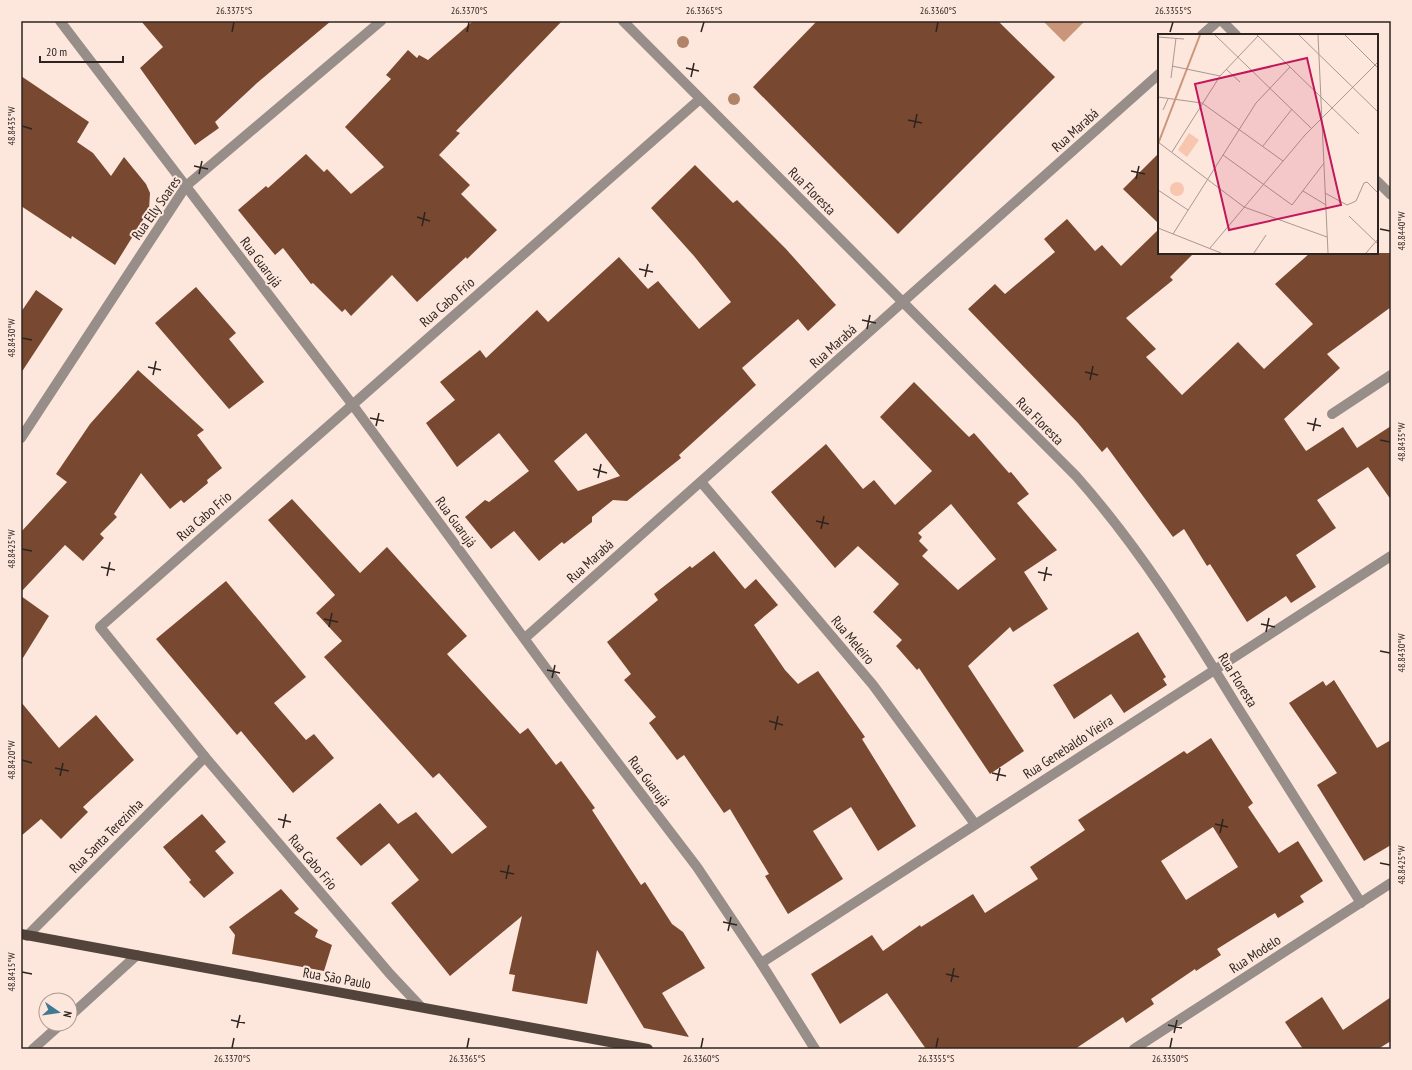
<svg xmlns="http://www.w3.org/2000/svg" width="1412" height="1070" viewBox="0 0 1412 1070" font-family="'PT Sans Narrow',sans-serif">
<style>
.water{fill:#ca957b}
.building{fill:#784930;fill-rule:evenodd}
.lines{fill:none;stroke-linecap:round;stroke-linejoin:round}
.minor{stroke:#978d89;stroke-width:10}
.major{stroke:#52433b;stroke-width:10}
.tree{fill:#b28467}
.ticks{fill:none;stroke:#2d2420;stroke-width:1.5}
.labels{text-anchor:middle;dominant-baseline:central;stroke-width:4;stroke-linejoin:round;paint-order:stroke}
.street-label{font-size:14px;fill:#2d2420;stroke:#fde6db}
.inset-river{fill:none;stroke:#ca957b;stroke-width:2}
.inset-road{fill:none;stroke:#aa9890;stroke-width:1}
.view{fill:#c2185b;fill-opacity:0.15;stroke:#c2185b;stroke-width:2}
.inset-edge{fill:none;stroke:#2d2420;stroke-width:2}
.neatline{fill:none;stroke:#2d2420;stroke-width:1.5}
.ticks-label{font-size:10px;text-anchor:middle;fill:#2d2420}
</style>
<rect width="100%" height="100%" fill="#fde6db"/>
<!-- water -->
<polygon class="water" points="1043,21 1085,21 1064,42"/>
<!-- building -->
<g class="building">
<polygon points="141,21 331,21 257,83 215,122 219,128 195,145 140,68 163,47"/>
<polygon points="473,21 562,21 456,131 460,133 439,155 470,185 461,194 497,230 467,259 466,257 417,302 392,275 351,316 345,309 342,312 313,283 311,284 283,248 275,255 238,210 266,186 268,188 306,154 324,172 327,169 351,194 384,167 345,127 391,79 386,75 408,50 417,58 419,55 428,60"/>
<polygon points="817,21 998,21 1055,77 898,234 753,87"/>
<polygon points="21,76 89,122 77,142 93,153 111,176 124,157 146,184 150,193 149,210 115,265 72,236 71,239 21,206"/>
<polygon points="1159,153 1159,224 1123,189"/>
<path d="M695,165l38,38 4,-3 49,49 50,56 -28,26 -10,-12 -56,49 14,17 -77,70 2,3 -54,43 -14,-1 -21,17v5l-28,22 -2,-2 -23,19 -25,-30 -23,18 -26,-32 20,-17 4,2 40,-31 -30,-38 -42,34 -31,-44 29,-23 -15,-18 40,-32 6,8 51,-48 11,12 71,-65 29,32 10,-8 41,48 32,-27 -37,-46 -43,-48zM586,433l34,43 -42,15 -24,-30z"/>
<polygon points="1067,219 1095,251 1102,245 1121,266 1159,229 1159,253 1194,253 1170,277 1173,280 1126,318 1156,349 1146,357 1182,395 1238,342 1264,369 1313,324 1275,284 1310,253 1391,253 1391,307 1327,354 1340,368 1284,419 1306,451 1343,427 1357,448 1391,426 1391,500 1368,467 1317,500 1336,528 1296,555 1316,587 1291,603 1286,596 1247,622 1210,564 1207,566 1184,529 1173,537 1107,447 1102,452 1078,423 968,309 995,284 1005,294 1055,252 1044,239"/>
<polygon points="196,287 236,333 229,339 264,382 229,409 155,323"/>
<polygon points="36,290 63,309 21,373 21,312"/>
<polygon points="138,370 204,430 197,435 222,468 207,480 208,483 184,503 181,500 170,509 141,473 114,514 117,517 100,534 104,538 83,561 65,545 21,592 21,532 67,482 56,474 90,424"/>
<path d="M914,382l55,55 5,-4 35,40 2,-1 18,22 -12,9 40,47 -33,22 24,37 -35,23 -3,-5 -42,39 56,85 -34,23 -71,-106 -2,2 -21,-24 6,-6 -29,-28 26,-28 -41,-38 -23,22 -64,-76 55,-48 37,45 11,-9 21,25 37,-34 -52,-54zM951,504l45,55 -38,31 -36,-34 6,-6 -9,-9 3,-4 -4,-4z"/>
<polygon points="292,499 360,573 387,547 467,636 447,654 520,734 528,728 556,765 561,761 595,808 592,810 641,885 645,882 672,924 683,932 705,968 662,993 689,1037 644,1028 597,950 587,1004 512,991 515,975 509,974 522,916 450,976 391,903 419,880 389,843 361,866 336,838 380,803 398,824 416,812 452,854 487,827 439,773 433,778 324,657 342,641 316,613 335,595 268,520"/>
<polygon points="714,551 745,589 756,579 778,605 754,625 785,670 798,684 818,671 865,737 862,739 916,826 878,851 851,807 813,831 843,879 788,914 765,876 769,874 730,809 724,813 684,755 677,760 649,723 656,717 624,680 631,674 607,642 658,600 654,594 690,566 692,568"/>
<polygon points="226,581 306,677 274,703 306,740 314,734 334,758 293,793 241,731 237,735 156,639"/>
<polygon points="21,596 49,616 21,661"/>
<polygon points="1138,632 1166,677 1163,679 1167,685 1124,713 1111,694 1074,719 1053,685"/>
<polygon points="1334,680 1377,748 1391,740 1391,845 1364,861 1317,785 1337,773 1289,703 1323,681 1326,686"/>
<polygon points="21,702 59,748 96,715 134,760 83,807 88,812 61,839 41,819 21,836"/>
<path d="M1211,738l42,65 -5,4 31,46 19,-12 25,40 -23,15 4,6 -26,16 -3,-5 -58,36 4,6 -25,16 -1,-2 -44,30 3,5 -28,19 -3,-6 -48,32h-149l-39,-56 -47,31 -29,-50 61,-39 11,16 37,-26 1,2 52,-33 12,19 53,-34 -8,-12 55,-37 -7,-10 106,-69 3,3zM1213,827l25,40 -52,33 -25,-39z"/>
<polygon points="202,814 226,842 215,851 234,873 204,898 189,882 191,880 163,847"/>
<polygon points="281,889 299,909 294,913 318,930 315,937 332,945 324,971 232,954 235,935 229,927"/>
<polygon points="1322,997 1343,1030 1391,997 1391,1041 1378,1049 1303,1049 1285,1022"/>
</g>
<g class="lines">
<!-- minor -->
<g class="minor">
<polyline points="60,21 352,404 559,686 697,867 761,963 815,1049"/>
<path d="M623,21l453,455c62,70 111,148 159,227 42,67 84,133 126,200"/>
<polyline points="1222,21 1236,35"/>
<polyline points="1202,35 1218,21"/>
<polyline points="1377,181 1391,195"/>
<polyline points="1332,414 1391,375"/>
<polyline points="21,438 186,186 381,21"/>
<polyline points="701,482 873,685 975,824"/>
<polyline points="525,638 1159,74"/>
<polyline points="27,936 205,757"/>
<polyline points="761,963 1391,556"/>
<polyline points="421,1007 390,974 205,757 100,627 700,99"/>
<polyline points="70,1016 137,955"/>
<polyline points="33,1049 61,1024"/>
<polyline points="1134,1049 1391,883"/>
</g>
<!-- major -->
<polyline class="major" points="21,934 648,1049"/>
</g>
<!-- trees -->
<g class="tree">
<circle cx="683" cy="42" r="6"/>
<circle cx="734" cy="99" r="6"/>
</g>
<!-- ticks -->
<path class="ticks" d="M232,32l2,-10M467,32l2,-10M701,32l3,-10M936,32l2,-10M1170,32l3,-10M686,68l13,3M691,77l3,-14M908,120l14,3M22,126l10,3M914,128l3,-14M194,166l14,3M1131,171l14,3M199,174l3,-13M1136,179l3,-13M417,217l13,4M422,226l3,-14M1380,229l10,2M639,269l14,3M645,277l3,-13M862,320l14,3M867,329l3,-14M22,338l10,2M148,367l13,3M1085,372l13,3M153,375l3,-14M1090,380l3,-14M370,418l14,3M1307,423l14,3M376,426l3,-13M1313,431l3,-13M1380,440l10,2M593,469l14,4M598,478l3,-14M816,521l13,3M821,529l3,-13M22,549l10,2M101,567l14,3M1038,572l14,3M107,576l3,-14M1044,581l3,-14M324,619l14,3M1261,624l14,3M329,627l3,-14M1266,632l3,-14M1380,651l10,2M547,670l13,3M552,678l3,-13M769,721l14,4M775,730l3,-14M22,760l10,3M55,768l14,3M992,773l14,3M60,776l3,-13M997,781l3,-13M278,819l13,3M1215,824l13,3M283,828l3,-14M1220,833l3,-14M1380,863l10,2M500,871l14,3M506,879l3,-14M723,922l14,3M728,931l3,-14M22,972l10,2M946,974l13,3M951,982l3,-14M231,1020l14,3M1168,1025l14,3M237,1028l3,-13M1174,1033l3,-13M232,1048l2,-10M467,1048l2,-10M701,1048l2,-10M936,1048l2,-10M1170,1048l2,-10"/>
<g class="labels">
<!-- street labels -->
<g class="street-label">
<text transform="translate(1075 130) rotate(-42)">Rua Marabá</text>
<text transform="translate(812 191) rotate(45)">Rua Floresta</text>
<text transform="translate(156 208) rotate(-55)">Rua Elly Soares</text>
<text transform="translate(261 262) rotate(53)">Rua Guarujá</text>
<text transform="translate(447 302) rotate(-41)">Rua Cabo Frio</text>
<text transform="translate(833 346) rotate(-42)">Rua Marabá</text>
<text transform="translate(1040 421) rotate(45)">Rua Floresta</text>
<text transform="translate(204 516) rotate(-41)">Rua Cabo Frio</text>
<text transform="translate(456 522) rotate(54)">Rua Guarujá</text>
<text transform="translate(590 561) rotate(-42)">Rua Marabá</text>
<text transform="translate(853 640) rotate(50)">Rua Meleiro</text>
<text transform="translate(1238 680) rotate(58)">Rua Floresta</text>
<text transform="translate(1068 747) rotate(-33)">Rua Genebaldo Vieira</text>
<text transform="translate(649 781) rotate(53)">Rua Guarujá</text>
<text transform="translate(106 836) rotate(-45)">Rua Santa Terezinha</text>
<text transform="translate(313 862) rotate(50)">Rua Cabo Frio</text>
<text transform="translate(1255 954) rotate(-33)">Rua Modelo</text>
<text transform="translate(337 978) rotate(10)">Rua São Paulo</text>
</g>
</g>
<!-- overview -->
<g transform="translate(1158 34)">
<rect width="220" height="220" fill="#fde6db"/>
<path d="M31,99l10,7 -12,17 -9,-7zM12 155a7 7 0 1 1 14 0a7 7 0 1 1-14 0Z" fill="#f8c6ae"/>
<path class="inset-river" d="M0,110l42,-109"/>
<path class="inset-road" d="M57,1l96,93M99,1l102,99M141,1l79,77M160,1l10,218M187,1l33,33M0,3l26,2M14,32l48,10M68,35l14,13M13,44l5,-40M0,63l44,6 81,58M5,76l5,-11M0,108l86,65 83,30M105,112l29,-37M14,118l48,-76 38,-40M65,121l69,50 32,-42M0,156l30,20M145,157l23,14M167,159l22,12 9,-4 8,-18 3,-1 11,11M191,182l29,28M0,194l63,25M15,200l83,-131 34,-36M52,214l95,-113 73,-73M96,219l12,-18M208,219l12,-14"/>
<path class="view" d="M149,24l34,147 -112,25 -34,-146z"/>
<rect width="220" height="220" class="inset-edge"/>
</g>
<!-- border -->
<rect width="1412" height="1070" fill="none" stroke="#fde6db" stroke-width="44"/>
<!-- north arrow -->
<g transform="translate(58 1012) rotate(103)"><circle r="19" fill="#fde6db" stroke="#aa9890"/>
<path d="M0-3L7 15L0 10L-7 15Z" fill="#3f7992"/>
<text y="-6" font-size="11" font-weight="bold" text-anchor="middle" fill="#2d2420">N</text>
</g>
<!-- scale -->
<path d="M40 56v6h83v-6" fill="none" stroke="#2d2420" stroke-width="2"/>
<text x="46" y="56" font-size="12" fill="#2d2420" stroke="#fde6db" stroke-width="3" paint-order="stroke">20 m</text>
<rect x="22" y="22" width="1368" height="1026" class="neatline"/>
<g class="ticks-label">
<text x="234" y="14">26.3375°S</text>
<text x="469" y="14">26.3370°S</text>
<text x="704" y="14">26.3365°S</text>
<text x="938" y="14">26.3360°S</text>
<text x="1173" y="14">26.3355°S</text>
<text transform="translate(11 126) rotate(-90)" y="4">48.8435°W</text>
<text transform="translate(1401 231) rotate(-90)" y="4">48.8440°W</text>
<text transform="translate(11 338) rotate(-90)" y="4">48.8430°W</text>
<text transform="translate(1401 442) rotate(-90)" y="4">48.8435°W</text>
<text transform="translate(11 549) rotate(-90)" y="4">48.8425°W</text>
<text transform="translate(1401 653) rotate(-90)" y="4">48.8430°W</text>
<text transform="translate(11 760) rotate(-90)" y="4">48.8420°W</text>
<text transform="translate(1401 865) rotate(-90)" y="4">48.8425°W</text>
<text transform="translate(11 972) rotate(-90)" y="4">48.8415°W</text>
<text x="232" y="1062">26.3370°S</text>
<text x="467" y="1062">26.3365°S</text>
<text x="701" y="1062">26.3360°S</text>
<text x="936" y="1062">26.3355°S</text>
<text x="1170" y="1062">26.3350°S</text>
</g>
</svg>
